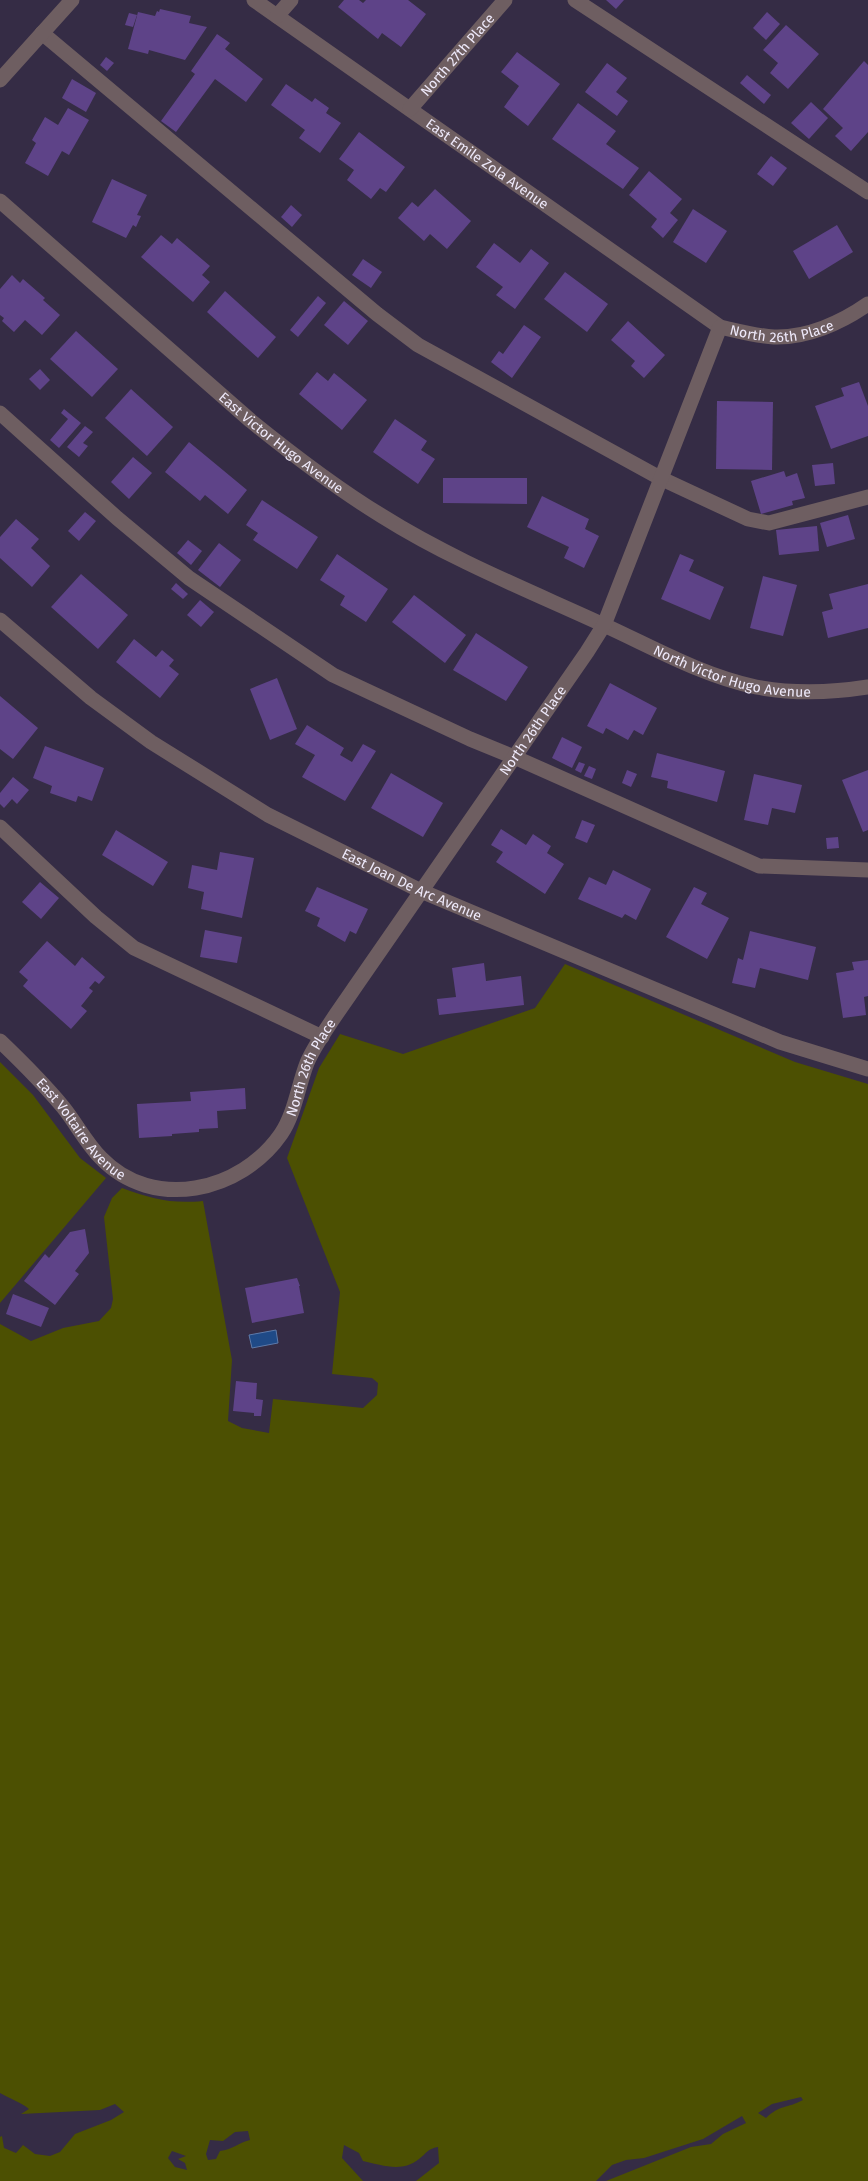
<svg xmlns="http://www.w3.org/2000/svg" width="868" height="2181" viewBox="0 0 868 2181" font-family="'Fira Sans',sans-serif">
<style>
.green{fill:#4c5002;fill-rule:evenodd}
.water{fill:#1f4a87;stroke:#5d7aaa}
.building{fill:#5e4388}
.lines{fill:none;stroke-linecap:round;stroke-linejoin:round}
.minor{stroke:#6e5e61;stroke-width:15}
.labels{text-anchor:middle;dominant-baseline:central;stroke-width:4.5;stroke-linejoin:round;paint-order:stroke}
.street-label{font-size:14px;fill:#eee9fa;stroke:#1b1722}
</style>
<rect width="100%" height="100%" fill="#352c45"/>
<!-- green -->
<g class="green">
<path d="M565,964l230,98 73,22v1097h-262l85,-34 20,-3 12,-10 23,-11 -4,-7 -39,23 -59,19 -18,2 -14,5 -16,16h-180l23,-18 -1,-16c-11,2 -11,6 -19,12 -17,14 -37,6 -56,2l-4,-8 -15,-8 -2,13 21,23h-363v-44l2,-1 2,12 12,5 7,-8 12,9 15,2 10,-4 15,-18 36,-14 13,-8 -9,-8 -15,6 -79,4 8,-5c-8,-7 -19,-10 -29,-16v-769l31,17 32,-13 36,-7 12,-13 2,-9 -9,-82 8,-19 10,-10c31,11 48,16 81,13l29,159 -4,61 14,7 27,5 4,-34 90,9 14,-13 1,-12 -6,-5 -40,-4 8,-82 -53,-134 32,-90 21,-34 63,20 132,-46zM801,2097l2,3c-17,9 -22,4 -37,18l-8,-5 14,-9zM248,2131l2,9c-12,3 -18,10 -30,11l-4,8 -8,1 -2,-6 4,-14 13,1 12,-9zM172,2151l14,5 -8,3 7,4 2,7 -12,-3 -7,-9z"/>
<polygon points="0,1062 33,1095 80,1158 106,1178 0,1303"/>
</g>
<!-- water -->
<polygon class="water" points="276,1330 278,1343 252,1348 249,1335"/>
<!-- building -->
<g class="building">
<polygon points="344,0 359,0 363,3 366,0 408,0 426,14 401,47 382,33 378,39 338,7"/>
<polygon points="606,0 624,0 616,9"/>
<polygon points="160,9 191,16 189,23 207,27 185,60 149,50 148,54 128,49 138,12 155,16 157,11 159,12"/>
<polygon points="767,12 780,24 766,40 753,28"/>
<polygon points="129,13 137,15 133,27 125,25"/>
<polygon points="786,25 819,54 788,89 770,73 778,63 763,50"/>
<polygon points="217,34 230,43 225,49 263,79 246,102 215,79 176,132 161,121 195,74 191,71"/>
<polygon points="517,52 560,84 528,126 504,107 519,86 501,72"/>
<polygon points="106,57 114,63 107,71 100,65"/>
<polygon points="864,61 868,65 868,132 851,151 835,136 843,128 823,109"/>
<polygon points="607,63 627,78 616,92 628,101 617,116 585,92"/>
<polygon points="747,75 771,95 764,104 740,83"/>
<polygon points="72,79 96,93 86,112 62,98"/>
<polygon points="286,84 312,102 315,98 329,108 326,113 341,123 320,153 299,138 305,130 271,105"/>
<polygon points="811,102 828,118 809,139 791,123"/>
<polygon points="578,103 616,131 606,144 639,168 623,189 552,139"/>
<polygon points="68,108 89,120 69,155 62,151 48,176 25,163 36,143 32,140 45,117 58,125"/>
<polygon points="359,132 405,167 386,192 380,188 371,199 347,180 354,170 339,159"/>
<polygon points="771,156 787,168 773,186 757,174"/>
<polygon points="649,171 682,199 670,213 678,220 663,238 651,227 657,219 629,195"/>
<polygon points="112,179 147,195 137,215 141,216 136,227 133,225 126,238 92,222"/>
<polygon points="435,189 471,221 447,249 430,234 424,241 398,218 412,202 418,207"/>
<polygon points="291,205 302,215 292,227 281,217"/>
<polygon points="693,209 727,231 706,263 673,242"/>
<polygon points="837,225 853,252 809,279 793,251"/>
<polygon points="161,235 172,244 177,238 210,266 202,275 210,282 193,302 141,257"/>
<polygon points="494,243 520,263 531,249 549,263 515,309 496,295 503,287 476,267"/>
<polygon points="363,259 382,272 371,288 352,275"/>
<polygon points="565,272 608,304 587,332 544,299"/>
<polygon points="12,275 20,283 23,279 45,298 43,300 60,315 42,335 25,320 14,332 2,321 4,318 0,315 0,289"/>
<polygon points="225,291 276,337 258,358 207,312"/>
<polygon points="318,296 326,303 298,337 290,330"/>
<polygon points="344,301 368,321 348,345 324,325"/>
<polygon points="628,321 665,355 644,378 631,366 635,361 611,340"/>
<polygon points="524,325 541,337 512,378 491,362 499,351 503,354"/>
<polygon points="76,331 118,369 92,397 50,359"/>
<polygon points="40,369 50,380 40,390 29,379"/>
<polygon points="317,372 328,381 334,373 367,400 342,430 299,394"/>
<polygon points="859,382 868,406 868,436 831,449 815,406 844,396 841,388"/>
<polygon points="131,389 173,427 147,456 105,418"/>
<polygon points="717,401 773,402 772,470 716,469"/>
<polygon points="64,409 81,423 59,448 50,440 68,419 61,413"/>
<polygon points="395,419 427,441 421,450 435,459 418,484 373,452"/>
<polygon points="85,426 93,432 83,443 88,446 79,457 67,447"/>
<polygon points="189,442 247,490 228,514 205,495 200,501 165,472"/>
<polygon points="133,457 152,473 129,499 111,482"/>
<polygon points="833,463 835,484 815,486 812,465"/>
<polygon points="784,471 786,477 797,473 805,498 792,501 793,505 761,514 751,481"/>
<polygon points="443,478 527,478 527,504 443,503"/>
<polygon points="542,496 589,519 585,529 599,536 584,568 564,558 569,547 527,527"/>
<polygon points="262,500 318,537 297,569 253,540 258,533 246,525"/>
<polygon points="85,512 96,521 79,541 68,531"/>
<polygon points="848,515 855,539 827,547 820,523"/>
<polygon points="16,519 39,539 31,548 50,566 32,587 0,558 0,537"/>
<polygon points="817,526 819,551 779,555 776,530"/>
<polygon points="188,540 202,551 191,565 177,553"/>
<polygon points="219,543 241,560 220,587 198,570"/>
<polygon points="337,554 388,589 366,622 340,605 345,596 320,580"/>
<polygon points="680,554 694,560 689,571 724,587 710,620 661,599"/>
<polygon points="81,574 128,615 98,649 51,607"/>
<polygon points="763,576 797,585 783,636 750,628"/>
<polygon points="176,583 188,594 183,599 171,589"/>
<polygon points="868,584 868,628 828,638 822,612 833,609 829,594"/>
<polygon points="414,595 466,635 445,663 392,622"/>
<polygon points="200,600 214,612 201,627 187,615"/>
<polygon points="476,633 528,667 506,701 453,670"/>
<polygon points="134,639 156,657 162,650 174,660 169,666 179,674 160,698 116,662"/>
<polygon points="277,678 297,729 270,740 250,689"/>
<polygon points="610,683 657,708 643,735 634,730 628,740 606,728 603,734 587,726"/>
<polygon points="0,696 38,728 13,759 0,749"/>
<polygon points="307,725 344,748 340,755 352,762 363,744 376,751 345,801 302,777 315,755 295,744"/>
<polygon points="562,737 582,747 572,768 552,758"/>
<polygon points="45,746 104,768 92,801 78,796 76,802 50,793 52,786 33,778"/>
<polygon points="657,753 725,771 717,802 667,788 668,781 651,777"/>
<polygon points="579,762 585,764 581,773 575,770"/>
<polygon points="589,766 596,769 592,779 584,776"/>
<polygon points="627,770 637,774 631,787 622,783"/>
<polygon points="868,770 868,830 863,832 842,780"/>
<polygon points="391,773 443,803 423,837 371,808"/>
<polygon points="754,774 802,785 795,813 772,808 768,825 744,820"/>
<polygon points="13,777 29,790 17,804 12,799 4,808 0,804 0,793"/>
<polygon points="582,820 595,825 587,843 575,838"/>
<polygon points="501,829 526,845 533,834 551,846 547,853 564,864 545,894 496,862 503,852 491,845"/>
<polygon points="116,830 168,862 153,886 102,855"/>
<polygon points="838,837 839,848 827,849 826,838"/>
<polygon points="220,852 254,858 242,918 201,909 204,892 188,888 192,865 217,870"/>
<polygon points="613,870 651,889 636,920 625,914 622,918 578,899 589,877 606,885"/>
<polygon points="40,882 59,898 41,919 22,902"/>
<polygon points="317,887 368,909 356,934 350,931 345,942 317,926 320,918 305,911"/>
<polygon points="694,887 707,893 701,904 729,918 707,959 666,937"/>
<polygon points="205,930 242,937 237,963 200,957"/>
<polygon points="750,931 816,947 808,980 760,968 755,988 732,983 738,958 743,960"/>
<polygon points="47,941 75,966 82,957 105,977 99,984 95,981 89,988 93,991 81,1006 87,1011 71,1029 23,986 28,980 19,972"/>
<polygon points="868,960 868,996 864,997 866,1015 843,1018 836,973 854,970 852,962"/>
<polygon points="484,963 486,981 521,976 524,1005 439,1015 437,999 456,997 452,968"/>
<polygon points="245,1088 246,1109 217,1111 218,1128 199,1129 199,1132 172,1134 172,1136 139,1138 137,1104 191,1101 190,1092"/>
<polygon points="85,1229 89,1253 75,1271 79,1274 55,1305 24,1281 45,1254 49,1258 70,1232"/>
<polygon points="297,1278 300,1286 299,1286 304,1313 252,1323 245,1288"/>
<polygon points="13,1294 49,1308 41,1327 6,1314"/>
<polygon points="236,1381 257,1383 256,1399 263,1400 261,1416 254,1416 254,1413 233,1411"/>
</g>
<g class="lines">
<!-- minor -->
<g class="minor">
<path id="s1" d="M254,0l466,327"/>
<polyline points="575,0 868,192"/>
<polyline points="277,16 291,0"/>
<polyline points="42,33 377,314 418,345 660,478 748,519 769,523 868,497"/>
<polyline points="0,80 72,0"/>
<path id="s2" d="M410,109l95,-109"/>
<path id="s3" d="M0,201l251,220c42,34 85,67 131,95 70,44 148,75 224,110 48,22 97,50 150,61 37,7 74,6 112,0"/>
<polyline points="0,413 117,518 189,578 333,675 470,739 514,757 759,866 868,870"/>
<path id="s4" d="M0,620l91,78 60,44 117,73 153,76 359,151 88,27"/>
<polyline points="0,827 96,917 134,948 322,1037"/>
<path id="s5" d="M0,1041c22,21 43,42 63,66 13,16 23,36 38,51 52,54 140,34 180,-24 14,-21 17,-48 26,-71 9,-22 34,-55 48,-76l232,-335 17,-27 116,-298c18,4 36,9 54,10 33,1 67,-14 94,-33"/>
</g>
</g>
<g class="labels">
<!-- street labels -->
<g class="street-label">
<text stroke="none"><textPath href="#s2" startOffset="72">North 27th Place</textPath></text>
<text stroke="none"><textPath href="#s1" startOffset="285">East Emile Zola Avenue</textPath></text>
<text stroke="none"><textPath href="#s5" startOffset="1350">North 26th Place</textPath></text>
<text stroke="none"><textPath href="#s3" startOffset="371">East Victor Hugo Avenue</textPath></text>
<text stroke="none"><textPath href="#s3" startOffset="881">North Victor Hugo Avenue</textPath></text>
<text stroke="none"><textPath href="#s5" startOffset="840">North 26th Place</textPath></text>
<text stroke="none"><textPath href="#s4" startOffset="492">East Joan De Arc Avenue</textPath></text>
<text stroke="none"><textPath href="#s5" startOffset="435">North 26th Place</textPath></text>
<text stroke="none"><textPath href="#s5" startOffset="120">East Voltaire Avenue</textPath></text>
</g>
</g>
</svg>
